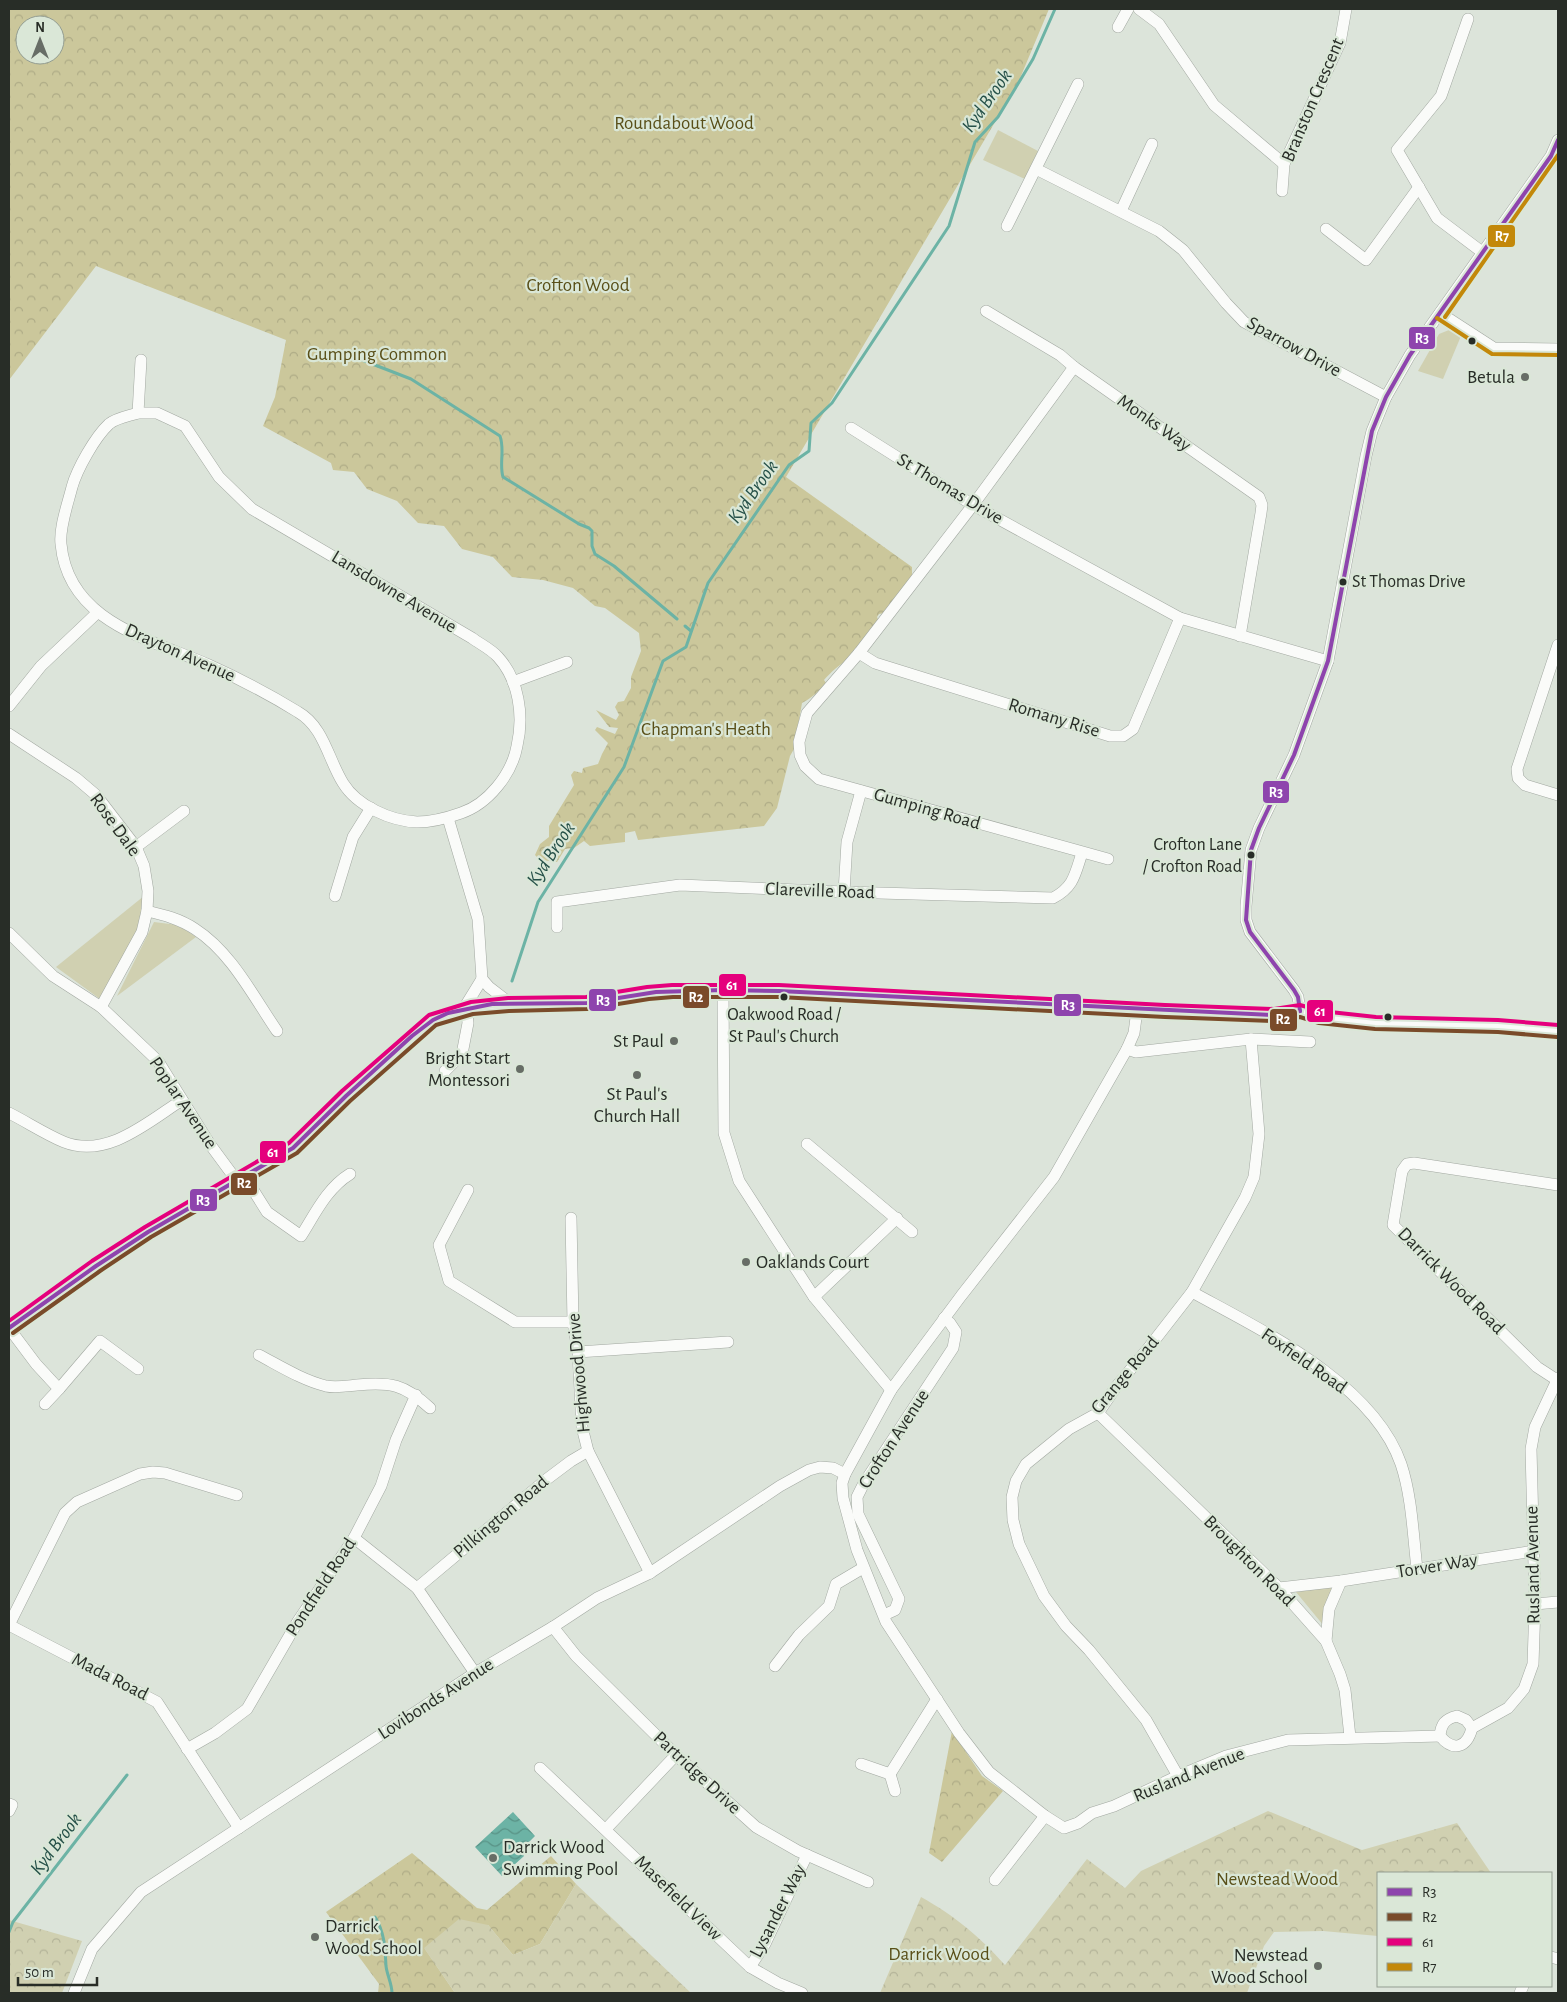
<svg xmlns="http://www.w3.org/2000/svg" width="1567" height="2002" viewBox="0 0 1567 2002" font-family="'Alegreya Sans',sans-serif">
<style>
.grass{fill:#d0d0b1}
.forest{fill:url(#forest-crowns);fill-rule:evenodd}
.park{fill:url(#park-crowns)}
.water{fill:url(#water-waves)}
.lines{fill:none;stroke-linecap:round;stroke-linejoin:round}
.stream{stroke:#6cb3a5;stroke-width:3}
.minor-casing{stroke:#a2a8a1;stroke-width:12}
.major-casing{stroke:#a2a8a1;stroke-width:16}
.minor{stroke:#fafbf9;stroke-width:11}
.major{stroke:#fafbf9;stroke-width:15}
.bus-1-casing{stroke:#dae7d7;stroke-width:8}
.bus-2-casing{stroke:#dae7d7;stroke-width:8}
.bus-3-casing{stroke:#dae7d7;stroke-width:8}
.bus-4-casing{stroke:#dae7d7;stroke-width:8}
.bus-1{stroke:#8e44ad;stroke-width:4}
.bus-2{stroke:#7a4b2a;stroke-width:4}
.bus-3{stroke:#e5007d;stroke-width:4}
.bus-4{stroke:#c3880a;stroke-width:4}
.bus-dot{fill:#282d27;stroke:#dae7d7;stroke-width:2}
.poi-dot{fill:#676d66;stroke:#dae7d7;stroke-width:2}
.labels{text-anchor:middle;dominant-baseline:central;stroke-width:4.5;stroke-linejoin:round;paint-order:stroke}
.bus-label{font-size:18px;fill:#282d27;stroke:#dae7d7;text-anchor:start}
.street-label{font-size:19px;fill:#282d27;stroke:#dae7d7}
.park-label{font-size:19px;fill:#594f18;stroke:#dae7d7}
.poi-label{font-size:19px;fill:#282d27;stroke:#dae7d7;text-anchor:end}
.water-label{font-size:20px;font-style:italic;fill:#255048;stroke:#dae7d7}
.line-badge{stroke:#dae7d7;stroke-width:2}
.badge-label{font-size:14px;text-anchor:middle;font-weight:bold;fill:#fff}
</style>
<defs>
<pattern id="forest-crowns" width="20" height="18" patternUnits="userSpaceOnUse" patternTransform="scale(1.25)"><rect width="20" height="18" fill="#cbc79b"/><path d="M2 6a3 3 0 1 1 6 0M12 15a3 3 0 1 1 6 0" fill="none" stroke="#aeab86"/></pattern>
<pattern id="park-crowns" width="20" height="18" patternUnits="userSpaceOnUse" patternTransform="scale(1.25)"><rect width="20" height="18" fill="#d0d0b1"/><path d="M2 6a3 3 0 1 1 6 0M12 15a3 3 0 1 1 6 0" fill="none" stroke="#b3b398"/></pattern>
<pattern id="water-waves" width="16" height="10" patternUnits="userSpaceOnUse" patternTransform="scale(1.25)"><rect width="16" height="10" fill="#6cb3a5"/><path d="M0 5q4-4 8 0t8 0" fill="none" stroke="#599286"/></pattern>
</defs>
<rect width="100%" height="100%" fill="#dce4da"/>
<!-- grass -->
<g class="grass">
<polygon points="998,130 1038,151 1025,179 983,160"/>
<polygon points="1449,330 1461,336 1443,379 1418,371 1439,334"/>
<polygon points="144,896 137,931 100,999 56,967"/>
<polygon points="154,922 178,925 196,937 117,996"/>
<polygon points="1332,1587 1325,1607 1324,1626 1296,1592"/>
</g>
<!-- forest -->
<g class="forest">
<path d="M9,9h1040l-31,74 -232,394 126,90v12l-27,34 -6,1 -2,3 3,7 -24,27 -4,1 -4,8c-6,2 -19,14 -24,20l2,3c-5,7 -16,16 -24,20l-8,46 -4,7 -13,52 -13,18 -126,14 -3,-9 -10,2v9l-35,4 -6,-5 -10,7 -9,1 -8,13 -17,-2 -5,-5 5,-11 9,-7v-11l25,-41 -3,-10 3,-4 8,2 1,-5 15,-4 4,-10 6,-11 -13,-13 2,-3 18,7 3,-6 -9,-1 -13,-17 20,10 3,-5 -4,-8 3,-5 6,-1 7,-13v-11l10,-26 -2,-18 -34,-25 -10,-2 -22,-18 -30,-8 -31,-3 -19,-20 -31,-8 -18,-23 -26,-3 -21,-22 -30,-12 -13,-17 -21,-2 -2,-7 -68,-37 12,-29 11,-57 -190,-74 -87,114zM25,25h30v30h-30z"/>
<polygon points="952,1731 982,1776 1003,1791 942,1862 929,1853"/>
<polygon points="412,1853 477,1908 487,1910 551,1856 576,1884 540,1944 513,1955 488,1925 425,1949 455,1993 378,1993 379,1984 326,1912"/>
</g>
<!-- park -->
<g class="park">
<path d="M1268,1811l94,39 95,-27 34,50h-113v63l-55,-5 -49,1 -10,14 -17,47h-367l41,-96c34,19 58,39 84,68l82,-106 38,29 16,-17z"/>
<polygon points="576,1884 691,1993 455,1993 424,1948 459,1919 488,1925 513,1955 540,1944"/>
<polygon points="9,1920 82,1941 62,1993 9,1993"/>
</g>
<!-- water -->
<polygon class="water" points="513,1812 535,1836 520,1851 524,1856 502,1876 475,1847"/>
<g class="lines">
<!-- stream -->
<g class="stream">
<path d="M344,353l67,26 89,57c5,14 -1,28 3,41l76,47 10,4 3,3v15l3,8 19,12 63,53"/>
<polyline points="685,626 691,631"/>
<polyline points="512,981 538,902 624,767 663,661 686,647 708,583 789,465 809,451 811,423 832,403 949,226 975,142 998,117 1033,59 1055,9"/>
<path d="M375,1917c10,16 10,32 11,49 1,9 6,18 6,27"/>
<polyline points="9,1932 13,1922 127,1775"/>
</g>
<defs>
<g id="minor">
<polyline points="1139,9 1159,24 1214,105 1284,164"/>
<polyline points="1468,19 1441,96 1397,150 1437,218 1482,252"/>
<polyline points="1118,27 1128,9"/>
<polyline points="1036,169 1159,231 1183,250 1226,303 1244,322 1386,397"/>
<polyline points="1282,191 1284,164 1340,43 1346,9"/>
<polyline points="1121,211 1152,144"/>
<polyline points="1007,226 1078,84"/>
<polyline points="1326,229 1366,260 1419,187"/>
<polyline points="986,311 1060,355 1074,367"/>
<polyline points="1440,313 1494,348 1558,349"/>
<path d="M138,413h19l28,13 34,51 33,32 220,129c8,6 19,11 26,19 21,23 26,59 19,89 -5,28 -29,58 -56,67 -14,5 -28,9 -44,9 -26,-1 -60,-16 -74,-39 -15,-24 -19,-56 -45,-71 -29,-18 -58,-33 -89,-47 -59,-26 -141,-43 -148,-121 -2,-16 7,-41 11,-57 5,-18 23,-50 37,-63 7,-6 20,-8 29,-11z"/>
<polyline points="138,413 141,360"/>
<polyline points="851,428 973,505 1180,618 1328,661"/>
<polyline points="1558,645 1517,769 1518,778 1525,785 1558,795"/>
<polyline points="859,653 875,663 1110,736 1123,736 1133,729 1180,618"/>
<polyline points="513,682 567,662"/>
<polyline points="9,706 41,666 97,613"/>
<polyline points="9,734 76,778 96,795 136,847 144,866 148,891 147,911 142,932 101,1007"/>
<polyline points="448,818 478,919 482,979 489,987 511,1004"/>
<polyline points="136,847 184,811"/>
<polyline points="1108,859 819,779 805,766 800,755 799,742 807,713 859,653 973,505 1074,367 1259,497 1262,505 1261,513 1240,636"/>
<polyline points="844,892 847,842 861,791"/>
<polyline points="335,896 353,837 371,808"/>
<path d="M147,911c17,4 33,8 48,18 36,23 58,67 82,102"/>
<path d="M557,927v-25l123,-17 164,7 209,6c21,-11 22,-24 29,-45"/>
<polyline points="9,933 53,976 101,1007 158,1061 209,1143 237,1181"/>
<polyline points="723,990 724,1133 739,1181 814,1297 891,1390"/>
<polyline points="1137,1010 1134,1033 1127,1049 1054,1177 961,1296 891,1390 845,1474 842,1483 843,1498 857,1550 886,1622 959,1733 989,1772 1045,1816 1064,1828 1078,1823 1092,1813 1114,1806 1178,1776 1226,1756 1288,1740 1440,1736"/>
<polyline points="1300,1011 1298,997 1294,990 1250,932 1246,920 1246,906 1251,850 1259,828 1294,755 1328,661 1366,456 1372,431 1386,397 1410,355 1551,156 1558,140"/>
<polyline points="1127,1049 1136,1052 1251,1039 1310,1042"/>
<polyline points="445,1071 462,1054 468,1023 466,1005 482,979"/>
<path d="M9,1113c18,9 36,21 55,29 43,17 84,-20 118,-42"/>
<polyline points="807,1144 912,1232"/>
<path d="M245,1177l22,35 34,24c14,-22 26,-48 49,-62"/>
<polyline points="468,1190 439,1245 449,1281 515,1322 573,1322"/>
<polyline points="571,1218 573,1322 578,1352 582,1427 588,1451 650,1573"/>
<path d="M1192,1292c71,39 181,91 209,172 11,33 12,71 16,105"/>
<polyline points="814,1297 897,1218"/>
<polyline points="9,1328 36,1364 59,1389 45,1404"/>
<polyline points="578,1352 728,1342"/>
<path d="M259,1355c21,11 43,25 67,31 10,2 21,0 31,-1 34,-3 47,-1 73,23"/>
<polyline points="1557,1380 1537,1367 1393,1225 1402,1171 1407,1164 1414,1163 1558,1185"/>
<polyline points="59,1389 100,1341 138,1369"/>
<polyline points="1098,1413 1279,1588 1326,1641 1340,1674 1345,1690 1350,1737"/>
<polyline points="354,1538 417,1588 475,1673"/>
<polyline points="417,1588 547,1479 571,1461 588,1451"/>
<polyline points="1279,1588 1341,1581 1534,1551"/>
<polyline points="1535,1604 1558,1602"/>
<polyline points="884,1615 895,1610 899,1599 858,1514 857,1497 864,1483 953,1348 956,1332 950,1323 944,1318"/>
<polyline points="9,1625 157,1702 239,1828"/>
<polyline points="9,1625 65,1513 77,1502 140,1474 153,1472 165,1473 237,1495"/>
<polyline points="553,1627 576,1656 676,1755 756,1827 798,1851 868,1882"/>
<polyline points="1326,1641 1329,1609 1341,1581"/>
<polyline points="775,1666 799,1635 829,1606 836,1584 863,1568"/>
<path d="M1457,1716l9,4 6,8c-5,20 -19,24 -32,8 1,-12 5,-17 17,-20z"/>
<polyline points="1472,1728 1508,1708 1524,1689 1533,1664 1535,1604 1531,1449 1535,1427 1558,1378"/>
<polyline points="187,1749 215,1733 247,1709 298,1621 354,1538 381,1486 396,1440 416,1395"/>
<polyline points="861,1764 890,1774 937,1699"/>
<polyline points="540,1768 750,1967 778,1983 802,1993"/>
<polyline points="890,1774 895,1791"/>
<polyline points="1178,1776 1146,1720 1089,1650 1066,1626 1044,1596 1019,1544 1013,1520 1012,1497 1016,1481 1026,1464 1069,1429 1098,1413 1116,1387 1150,1346 1192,1292 1245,1198 1254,1177 1259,1134 1251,1039"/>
<polyline points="9,1804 12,1805 9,1811"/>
<polyline points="606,1829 676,1755"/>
<polyline points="995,1880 1045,1816"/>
<polyline points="1551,1957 1558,1959"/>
<polyline points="750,1967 765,1944 807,1855"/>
<polyline points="74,1993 92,1949 141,1892 475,1673 553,1627 597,1598 650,1573 780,1486 809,1470 820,1467 833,1468 845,1474"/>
<polyline points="1520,1993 1523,1986"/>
</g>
<path id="major" d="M9,1328l87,-62 52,-34 145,-84 53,-52 87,-76c53,-23 98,-13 153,-17 24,-2 47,-9 71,-11 41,-3 82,-1 122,-1l386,20 109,4 26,-4 20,6 56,6 122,3 60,5"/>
</defs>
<!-- minor casing -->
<use href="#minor" class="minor-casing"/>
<!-- major casing -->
<use href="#major" class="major-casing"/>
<!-- minor -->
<use href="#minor" class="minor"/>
<!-- major -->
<use href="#major" class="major"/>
<defs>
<g id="bus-1">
<polyline points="1300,1011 1298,997 1294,990 1250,932 1246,920 1251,850 1259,828 1294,755 1328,661 1372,431 1386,397 1410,355 1551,156 1558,140"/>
<polyline points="9,1328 96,1266 148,1232 293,1148 346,1096 412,1036 433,1020 448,1013 492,1004 587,1003 656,992 723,990 779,991 1274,1015 1300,1011"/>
</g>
<polyline id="bus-2" points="13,1333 100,1271 151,1237 297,1153 350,1101 436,1025 473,1014 509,1011 587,1009 649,999 673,997 779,997 1165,1017 1274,1021 1300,1017 1319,1023 1375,1029 1498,1032 1557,1037"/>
<polyline id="bus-3" points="9,1321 92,1261 145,1227 289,1143 342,1091 429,1015 471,1002 508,998 586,997 647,987 672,985 779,985 1165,1005 1274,1009 1300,1005 1321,1011 1376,1017 1498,1020 1558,1025"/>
<g id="bus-4">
<polyline points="1445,317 1558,155"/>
<polyline points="1437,318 1492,354 1558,355"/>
</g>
</defs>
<!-- bus-1 casing -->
<use href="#bus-1" class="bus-1-casing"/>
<!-- bus-2 casing -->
<use href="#bus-2" class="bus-2-casing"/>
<!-- bus-3 casing -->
<use href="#bus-3" class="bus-3-casing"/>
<!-- bus-4 casing -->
<use href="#bus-4" class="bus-4-casing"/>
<!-- bus-1 -->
<use href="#bus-1" class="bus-1"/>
<!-- bus-2 -->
<use href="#bus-2" class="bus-2"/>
<!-- bus-3 -->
<use href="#bus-3" class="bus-3"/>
<!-- bus-4 -->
<use href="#bus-4" class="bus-4"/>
</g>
<!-- markers -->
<g class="bus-dot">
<circle cx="1472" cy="341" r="4.5"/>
<circle cx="1343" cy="582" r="4.5"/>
<circle cx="1251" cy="855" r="4.5"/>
<circle cx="784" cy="997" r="4.5"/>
<circle cx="1388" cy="1017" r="4.5"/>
</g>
<g class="poi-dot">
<circle cx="1525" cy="377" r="5"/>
<circle cx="674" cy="1041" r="5"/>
<circle cx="520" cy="1069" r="5"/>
<circle cx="637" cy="1075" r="5"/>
<circle cx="746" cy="1262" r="5"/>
<circle cx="493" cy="1858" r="5"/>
<circle cx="315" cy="1937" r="5"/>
<circle cx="1318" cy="1966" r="5"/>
</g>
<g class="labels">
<!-- bus labels -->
<g class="bus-label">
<text x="1352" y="582">St Thomas Drive</text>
<text x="1242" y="845" text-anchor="end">Crofton Lane<tspan x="1242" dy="22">/ Crofton Road</tspan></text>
<text x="784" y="1015" text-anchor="middle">Oakwood Road /<tspan x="784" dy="22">St Paul's Church</tspan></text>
</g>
<!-- street labels -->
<g class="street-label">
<text transform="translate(1313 100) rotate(-67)">Branston Crescent</text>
<text transform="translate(1294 347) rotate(29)">Sparrow Drive</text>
<text transform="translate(1154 423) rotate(35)">Monks Way</text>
<text transform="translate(950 489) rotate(31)">St Thomas Drive</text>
<text transform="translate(394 592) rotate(31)">Lansdowne Avenue</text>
<text transform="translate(180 653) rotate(24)">Drayton Avenue</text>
<text transform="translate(1054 718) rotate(17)">Romany Rise</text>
<text transform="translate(927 809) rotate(16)">Gumping Road</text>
<text transform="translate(115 825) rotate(54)">Rose Dale</text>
<text transform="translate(820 891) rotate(2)">Clareville Road</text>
<text transform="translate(183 1103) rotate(56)">Poplar Avenue</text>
<text transform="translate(1451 1281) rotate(45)">Darrick Wood Road</text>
<text transform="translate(1304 1361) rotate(35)">Foxfield Road</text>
<text transform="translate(579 1373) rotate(-95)">Highwood Drive</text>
<text transform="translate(1125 1375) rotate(-50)">Grange Road</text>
<text transform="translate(894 1439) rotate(-57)">Crofton Avenue</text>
<text transform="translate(501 1517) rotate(-40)">Pilkington Road</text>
<text transform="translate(1249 1561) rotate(45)">Broughton Road</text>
<text transform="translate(1533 1565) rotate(-91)">Rusland Avenue</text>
<text transform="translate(1437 1566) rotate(-9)">Torver Way</text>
<text transform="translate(321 1587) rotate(-57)">Pondfield Road</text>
<text transform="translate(110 1677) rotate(27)">Mada Road</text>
<text transform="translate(436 1699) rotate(-33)">Lovibonds Avenue</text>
<text transform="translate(697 1773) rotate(43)">Partridge Drive</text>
<text transform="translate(1189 1775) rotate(-22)">Rusland Avenue</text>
<text transform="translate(678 1898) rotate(44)">Masefield View</text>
<text transform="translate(778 1911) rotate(-63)">Lysander Way</text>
</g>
<!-- park labels -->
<g class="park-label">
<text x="684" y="123">Roundabout Wood</text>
<text x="578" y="285">Crofton Wood</text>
<text x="377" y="354">Gumping Common</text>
<text x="706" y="729">Chapman's Heath</text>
<text x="1277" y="1879">Newstead Wood</text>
<text x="939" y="1954">Darrick Wood</text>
</g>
<!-- poi labels -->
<g class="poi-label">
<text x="1515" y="377">Betula</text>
<text x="664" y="1041">St Paul</text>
<text x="510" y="1058">Bright Start<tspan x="510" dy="22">Montessori</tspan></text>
<text x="637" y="1094" text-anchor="middle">St Paul's<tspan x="637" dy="22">Church Hall</tspan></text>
<text x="756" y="1262" text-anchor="start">Oaklands Court</text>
<text x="503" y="1847" text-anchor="start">Darrick Wood<tspan x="503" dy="22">Swimming Pool</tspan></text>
<text x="325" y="1926" text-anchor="start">Darrick<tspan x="325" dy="22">Wood School</tspan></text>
<text x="1308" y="1955">Newstead<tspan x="1308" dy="22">Wood School</tspan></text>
</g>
<!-- water labels -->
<g class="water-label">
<text transform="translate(987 101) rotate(-55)">Kyd Brook</text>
<text transform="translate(753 492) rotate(-55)">Kyd Brook</text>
<text transform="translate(551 854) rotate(-57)">Kyd Brook</text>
<text transform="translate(56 1844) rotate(-53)">Kyd Brook</text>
</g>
</g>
<g class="line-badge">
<rect x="1487" y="224" width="29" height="24" rx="5" fill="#c3880a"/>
<rect x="1408" y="326" width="28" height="24" rx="5" fill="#8e44ad"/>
<rect x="1262" y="780" width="28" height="24" rx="5" fill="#8e44ad"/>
<rect x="718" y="973" width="29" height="24" rx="5" fill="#e5007d"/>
<rect x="682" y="985" width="28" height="24" rx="5" fill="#7a4b2a"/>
<rect x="588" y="988" width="29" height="24" rx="5" fill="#8e44ad"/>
<rect x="1053" y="993" width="29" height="24" rx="5" fill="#8e44ad"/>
<rect x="1306" y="999" width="28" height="24" rx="5" fill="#e5007d"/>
<rect x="1269" y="1008" width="29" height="24" rx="5" fill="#7a4b2a"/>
<rect x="259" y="1140" width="28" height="24" rx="5" fill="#e5007d"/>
<rect x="230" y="1172" width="28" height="24" rx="5" fill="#7a4b2a"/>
<rect x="189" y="1188" width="29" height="24" rx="5" fill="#8e44ad"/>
</g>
<g class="badge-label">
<text x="1502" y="241">R7</text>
<text x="1422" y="343">R3</text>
<text x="1276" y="797">R3</text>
<text x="732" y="990">61</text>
<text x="696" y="1002">R2</text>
<text x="603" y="1005">R3</text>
<text x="1068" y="1010">R3</text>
<text x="1320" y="1016">61</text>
<text x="1283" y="1024">R2</text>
<text x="273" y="1157">61</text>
<text x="244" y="1188">R2</text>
<text x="203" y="1205">R3</text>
</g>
<!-- border -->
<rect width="1567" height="2002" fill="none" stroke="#282d27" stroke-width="20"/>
<!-- legend -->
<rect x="1377" y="1872" width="175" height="115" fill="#dae7d7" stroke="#939d91"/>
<rect x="1387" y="1888" width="25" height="8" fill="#8e44ad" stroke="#939d91"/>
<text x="1422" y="1897" font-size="15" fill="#282d27">R3</text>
<rect x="1387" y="1913" width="25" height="8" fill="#7a4b2a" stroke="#939d91"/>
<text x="1422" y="1922" font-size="15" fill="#282d27">R2</text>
<rect x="1387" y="1938" width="25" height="8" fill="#e5007d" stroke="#939d91"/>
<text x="1422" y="1947" font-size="15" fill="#282d27">61</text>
<rect x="1387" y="1963" width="25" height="8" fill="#c3880a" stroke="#939d91"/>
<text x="1422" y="1972" font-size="15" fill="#282d27">R7</text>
<!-- north arrow -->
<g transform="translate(40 40)"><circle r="24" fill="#dae7d7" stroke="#939d91"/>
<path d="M0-4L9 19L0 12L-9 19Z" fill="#676d66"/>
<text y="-8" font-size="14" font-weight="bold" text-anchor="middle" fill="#282d27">N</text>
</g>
<!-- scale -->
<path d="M18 1977v8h79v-8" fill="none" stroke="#282d27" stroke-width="2.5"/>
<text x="25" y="1977" font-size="15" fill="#282d27" stroke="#dae7d7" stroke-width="4" paint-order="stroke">50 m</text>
</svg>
